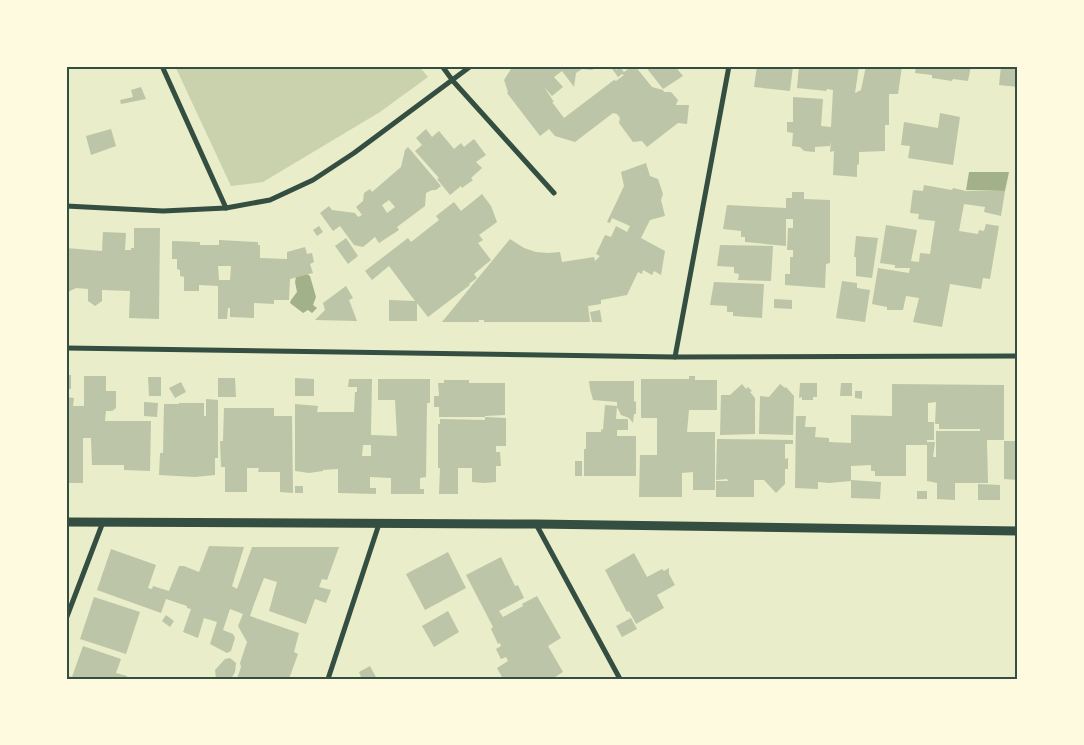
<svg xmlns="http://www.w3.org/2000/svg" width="1084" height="745" viewBox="0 0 1084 745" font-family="'IBM Plex Serif',serif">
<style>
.green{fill:#cad2ad}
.water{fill:#a3b18a}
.building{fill:#bcc5a7;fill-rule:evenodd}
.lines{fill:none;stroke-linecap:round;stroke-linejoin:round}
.minor{stroke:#344e41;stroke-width:5}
.tertiary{stroke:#344e41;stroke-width:9}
.neatline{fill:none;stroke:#344e41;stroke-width:2}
</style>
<rect width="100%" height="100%" fill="#e9edc9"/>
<!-- green -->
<polygon class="green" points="175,66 419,66 428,77 380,112 263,182 231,186"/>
<!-- water -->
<g class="water">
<polygon points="969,172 1009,172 1005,191 966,190"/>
<polygon points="307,274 310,276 316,297 313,305 317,308 312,313 308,310 303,313 290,303 291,300 297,292 295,282 296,277"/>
</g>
<!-- building -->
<g class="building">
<polygon points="515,66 598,66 592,70 582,69 576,73 574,87 562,71 554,77 563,87 552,96 544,87 554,102 552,102 564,118 614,80 616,81 624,75 622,74 618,77 610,66 614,66 616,70 620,67 624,72 632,66 635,66 652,87 663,90 664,92 671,92 678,100 676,105 689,105 687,124 678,123 647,147 642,141 633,142 619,123 620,118 617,114 613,113 575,142 555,136 549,129 540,136 507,93 508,92 504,80 511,69"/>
<polygon points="645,66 675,66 683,76 663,89"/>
<polygon points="757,66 793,66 790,91 754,87"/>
<polygon points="799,66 859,66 855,93 861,90 866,66 902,66 898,94 889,94 889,125 885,125 885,151 859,152 859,164 857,165 857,177 833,175 834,151 830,152 831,141 830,146 815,147 815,152 804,151 800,147 792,146 793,133 787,132 787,122 793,122 793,97 823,99 821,126 831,127 833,90 827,89 826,91 797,88"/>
<polygon points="916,66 971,66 968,81 953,79 952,81 932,78 932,75 915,73"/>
<polygon points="1001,66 1018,66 1018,87 999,85"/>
<polygon points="141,87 146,99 121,104 120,100 133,97 131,90"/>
<polygon points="940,113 960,117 953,165 908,158 910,146 901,145 904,122 938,128"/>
<polygon points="111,129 116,146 91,155 86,136"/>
<polygon points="426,129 432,137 439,131 454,149 461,143 464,147 474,139 486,155 476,162 482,168 471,178 473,180 462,188 461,186 450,195 437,179 439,178 415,151 422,145 416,138"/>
<path d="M408,147l33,39 -5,4h-4l-6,3 -1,13 -28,21 2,3 -20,13 -4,-6 -12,10 -9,-2 -14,-19 -7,5 -13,-18 9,-7 3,4 23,3 3,4 4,-2 -6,-8 7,-6 1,-8 6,-4 2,3 29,-25 4,-17zM389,200l6,7 -8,6 -5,-8z"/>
<polygon points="646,163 650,176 658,179 663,194 661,200 665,216 650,220 641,238 665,251 661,275 654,271 652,275 643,270 642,274 638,272 627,295 601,300 601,304 588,306 590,322 484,322 484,320 479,320 479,322 442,322 510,239 524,248 536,252 548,253 560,252 562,262 594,257 595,261 600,256 596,254 605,235 611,237 616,226 627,232 630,226 612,218 610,223 607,222 624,186 621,172"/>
<polygon points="924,185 952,190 953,188 966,191 1005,191 1001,216 984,212 985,207 964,204 959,231 978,234 979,230 984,231 986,224 999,226 990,279 983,278 981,289 950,284 942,327 913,322 919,298 906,296 903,310 887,310 887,307 872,304 878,268 909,273 910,268 895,268 895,265 880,263 886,225 917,230 911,261 919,262 920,253 930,254 935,221 918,219 919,214 910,213 913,190 923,191"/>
<polygon points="792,192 804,192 804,199 830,200 830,263 826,264 825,288 785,285 785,274 790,274 790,257 793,257 793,250 787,250 788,228 793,228 793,219 786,219 786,246 745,242 745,237 741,237 741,231 723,229 727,205 786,208 786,198 792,198"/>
<polygon points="482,194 491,206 497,222 479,235 483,240 478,243 491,260 474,274 477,278 469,284 470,285 428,317 417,303 417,321 389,321 389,300 415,301 389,266 372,280 365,271 408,238 411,242 439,220 436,216 454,202 461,211"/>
<polygon points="319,226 323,232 317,236 313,230"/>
<polygon points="134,228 160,228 159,319 129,318 130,291 102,290 102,301 95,306 88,301 88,289 76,288 66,293 66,248 102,251 103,232 126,233 125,250 131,250 131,248 134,248"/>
<polygon points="856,236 878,238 872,278 856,276 856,257 854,257"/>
<polygon points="346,238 358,256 348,264 335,246"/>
<path d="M219,240l39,2v3h2v13l27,1v-7l18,-5 2,7 5,-1 2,9 -4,2 3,9 -23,6 -1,21h-15v4l-20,-1v15l-24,-1v-9h-2l-1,11h-9v-33l-19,-1v6h-15v-14l-4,-1v-6l-3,-1v-10h-5v-18l28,1v3h19zM218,266h13l-1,14h-11z"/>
<polygon points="720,245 773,246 771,281 738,280 739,274 734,273 734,267 717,266"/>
<polygon points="842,281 857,283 857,288 870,290 865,322 836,318"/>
<polygon points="714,282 764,284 762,318 733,316 733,312 727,312 727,306 710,305"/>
<polygon points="346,286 353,298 349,300 357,321 315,320 325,310 323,303"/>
<polygon points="774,299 792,300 792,309 774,308"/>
<polygon points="600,310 602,322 592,322 590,312"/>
<rect x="66" y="375" width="5" height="14"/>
<polygon points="84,376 106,376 106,391 116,391 116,408 112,411 106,411 105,421 151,421 150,471 124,470 124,465 92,465 91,438 83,438 83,483 69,483 69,481 66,481 66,397 74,398 73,406 84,406"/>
<polygon points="689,376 695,376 695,380 717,380 717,410 689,410 687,432 715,432 715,490 693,490 693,472 682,473 682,497 639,497 640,455 657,455 657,418 641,418 641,379 689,379"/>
<polygon points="148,377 161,377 161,396 149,396"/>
<polygon points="218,378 235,378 236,397 218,397"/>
<polygon points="295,378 314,379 314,396 295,396"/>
<path d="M349,379h23l-1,56 26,1 -2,-36h-17v-21h52v24h-3l-1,74 -6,1v11h4v5h-33v-16l-21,-1v11h6v6l-38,-1v-24l-15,1v1l-14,2 -14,-2v-67l23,2 -1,6h37l1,-20h2v-5h-9zM363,445h8v11h-9z"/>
<polygon points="444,380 469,380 469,383 505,383 505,415 485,416 485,417 506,418 506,446 496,446 496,452 500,452 501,466 496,466 496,482 484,483 472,482 472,468 458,468 458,494 439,494 440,468 438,468 438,424 440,424 440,419 485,420 485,417 439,417 439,407 434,407 434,396 439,396 438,383 444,383"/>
<polygon points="589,381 634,381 634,402 636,401 636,414 634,414 633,423 629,418 621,415 617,407 617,402 593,400 590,389"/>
<polygon points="181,382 186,392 175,398 169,388"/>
<polygon points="800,383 817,383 817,397 813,397 813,400 802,400 802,397 799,398"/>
<polygon points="841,383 852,383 852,396 840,396"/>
<polygon points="742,384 746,389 748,387 752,391 750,392 755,398 755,434 720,435 721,395 730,395"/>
<polygon points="780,384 785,388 786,387 794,396 793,435 759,434 760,396 769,397"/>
<path d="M892,384l112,1v55h-17l1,43h-33v17l-18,-1v-16l-10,-2v-36h-21v31h-31v-5h-4v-6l-20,1v14l30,2 -1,17 -29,-1v-17l-22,2 -11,-1v7l-23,-1 1,-72h10l-1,11h11l-1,10 14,1v4l22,1v-28l41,1zM936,402l-1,22h4v5h41v2h-44v26h-3l2,-15h-8v-2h7v-18h-6v-19z"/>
<polygon points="855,391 862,391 862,399 855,398"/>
<polygon points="206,399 218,400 218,458 215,458 215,475 195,477 159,475 160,453 163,453 164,404 179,404 179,403 204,403 204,416 206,416"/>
<polygon points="144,402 158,403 157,417 144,416"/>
<polygon points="605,405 617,406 616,419 628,419 628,430 617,430 617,436 636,436 636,476 584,476 584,449 586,449 586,432 601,432 601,429 603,430"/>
<polygon points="224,408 274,408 274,416 292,416 293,493 280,492 280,472 258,472 259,468 247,468 247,492 225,492 225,467 221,467 220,441 223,441"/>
<polygon points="1015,434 1018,434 1018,480 1004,479 1004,441 1015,441"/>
<polygon points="717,439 793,440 793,444 785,444 785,459 788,458 788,469 785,469 785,484 776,493 764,480 754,480 754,497 716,497 716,481 728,481 727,479 716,480"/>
<rect x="575" y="461" width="7" height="15"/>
<polygon points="978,484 1000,485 1000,500 978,500"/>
<rect x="295" y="486" width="8" height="7"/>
<rect x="917" y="491" width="10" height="8"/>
<polygon points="209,546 244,547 232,586 237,589 252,547 339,547 327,580 322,579 319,587 331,590 326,603 315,599 306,624 269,611 277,582 264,578 254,604 250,616 299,633 294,652 298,654 289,679 237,679 241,667 240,663 247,642 238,626 243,614 230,609 223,630 233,634 235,638 231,651 227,653 210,644 217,622 204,618 198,638 183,632 191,609 187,608 187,606 166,599 161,613 97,590 111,549 156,565 148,588 152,589 153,586 169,591 179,566 184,566 199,572"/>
<polygon points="448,552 466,588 425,610 406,574"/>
<polygon points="634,553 647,577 662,569 664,571 669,568 669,574 675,585 657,595 664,608 636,624 629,611 627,612 605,570"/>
<polygon points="501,557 515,586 518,585 524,598 499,611 503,617 523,606 522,604 537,596 561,638 548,646 563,672 552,679 503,679 497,668 508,661 506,657 501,659 496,649 501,646 500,643 498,644 491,629 493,627 466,575"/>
<polygon points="94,597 140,612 126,654 80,639"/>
<polygon points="448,611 459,632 434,647 422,626"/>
<polygon points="166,615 174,621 170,627 162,621"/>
<polygon points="631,618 637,629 622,637 616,626"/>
<polygon points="83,646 121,659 116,673 127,676 127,679 66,679 66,675 72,677"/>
<polygon points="230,658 236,663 235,672 231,679 216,679 215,670 225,659"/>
<polygon points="370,666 371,668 377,679 362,679 361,677 359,672"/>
</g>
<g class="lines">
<!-- minor -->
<g class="minor">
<polyline points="162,66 226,208"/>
<polyline points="442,66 453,81 554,193"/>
<polyline points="66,206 163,211 226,208 270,200 313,180 354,153 471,66"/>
<polyline points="66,348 675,357 1018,356"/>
<polyline points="675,357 729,66"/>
<polyline points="536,524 620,679"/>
<polyline points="66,619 103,522"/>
<polyline points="328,679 379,524"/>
</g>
<!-- tertiary -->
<polyline class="tertiary" points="66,522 536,524 1018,531"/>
</g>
<!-- border -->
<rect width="1084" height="745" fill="none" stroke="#fefae0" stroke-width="135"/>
<rect x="68" y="68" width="948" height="610" class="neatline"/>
</svg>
